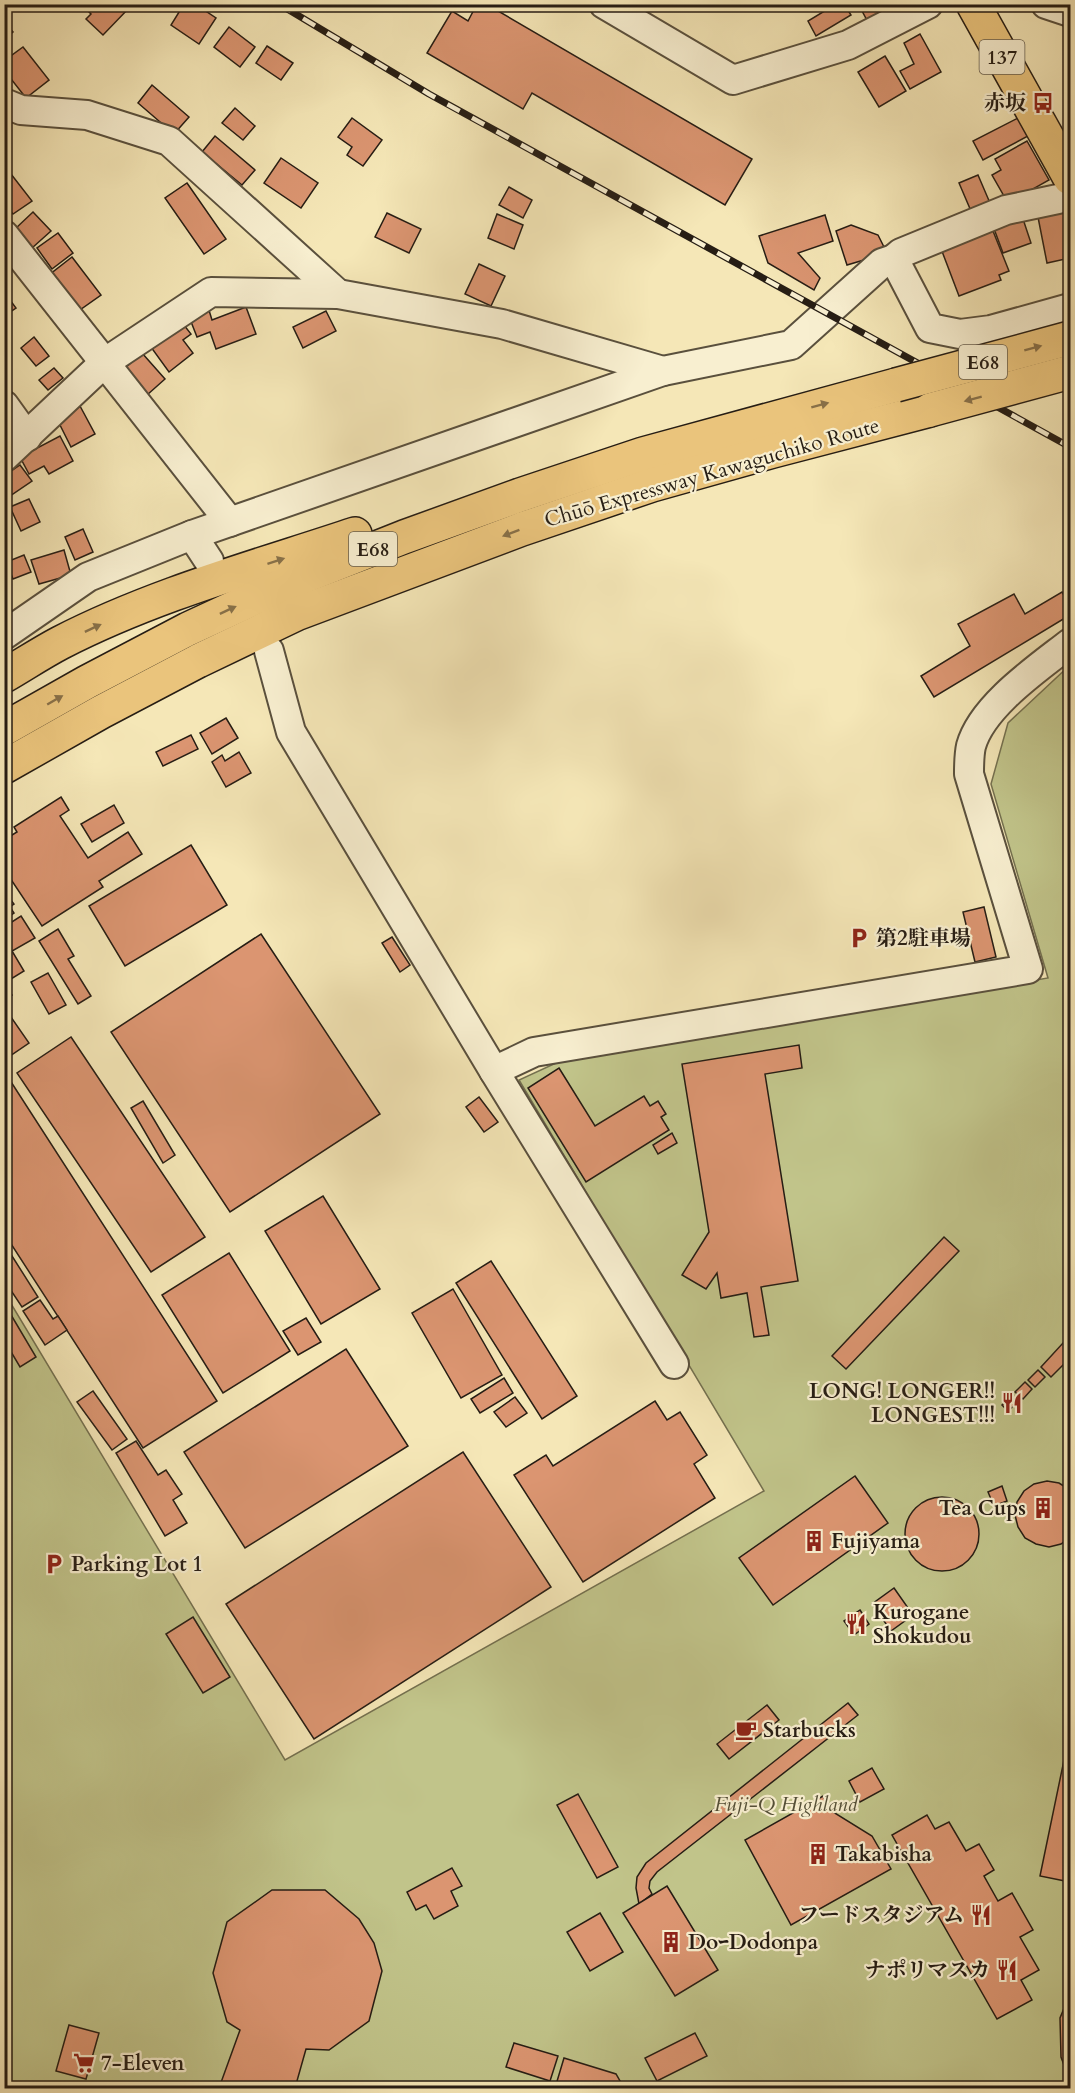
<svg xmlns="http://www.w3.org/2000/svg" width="1075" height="2093" viewBox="0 0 1075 2093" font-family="Cardo,'Noto Serif JP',serif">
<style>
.green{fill:#c1c48a;stroke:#74704f;stroke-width:1.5}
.building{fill:#db9571;stroke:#261d14;stroke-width:1.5}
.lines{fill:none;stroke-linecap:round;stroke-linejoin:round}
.minor-casing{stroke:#5a503d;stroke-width:32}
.highway-casing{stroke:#261d14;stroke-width:36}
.minor{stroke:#f8efd0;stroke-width:28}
.highway{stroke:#eac47c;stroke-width:33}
.rail-casing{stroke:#261d14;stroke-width:7}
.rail{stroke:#f8efd0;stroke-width:4.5;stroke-dasharray:14;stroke-linecap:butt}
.highway-bridge-casing{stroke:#261d14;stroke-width:36;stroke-linecap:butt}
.highway-bridge{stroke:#eac47c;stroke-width:33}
.oneway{fill:#887048}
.labels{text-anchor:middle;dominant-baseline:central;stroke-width:4.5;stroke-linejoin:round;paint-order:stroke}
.shield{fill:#f8efd0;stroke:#655c4c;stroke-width:1.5}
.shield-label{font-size:20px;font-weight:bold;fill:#261d14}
.poi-label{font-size:21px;font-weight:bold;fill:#261d14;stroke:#f8efd0;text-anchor:start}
.street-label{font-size:21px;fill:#261d14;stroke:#f8efd0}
.park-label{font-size:21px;font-style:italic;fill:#544f37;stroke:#f8efd0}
</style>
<rect width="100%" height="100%" fill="#f5e7b7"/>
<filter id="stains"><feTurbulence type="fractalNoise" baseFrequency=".00333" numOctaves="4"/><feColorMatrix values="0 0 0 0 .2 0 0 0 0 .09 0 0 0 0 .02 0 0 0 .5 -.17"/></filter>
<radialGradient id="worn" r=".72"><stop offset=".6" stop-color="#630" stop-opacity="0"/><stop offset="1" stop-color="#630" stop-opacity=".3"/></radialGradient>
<!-- green -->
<polygon class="green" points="1070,665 1070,2088 5,2088 4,1292 285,1760 764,1491 519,1080 556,1063 1048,978 991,784 1008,723"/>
<!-- building -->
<g class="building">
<polygon points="81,4 125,4 129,8 103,35 86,19 91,14"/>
<polygon points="184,4 195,4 216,18 199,44 171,25"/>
<polygon points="477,4 486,4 752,159 725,205 532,93 523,109 427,53 452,11 468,21"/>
<polygon points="836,4 844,4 851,15 816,36 808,21"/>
<polygon points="870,4 904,4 869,24 861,9"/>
<polygon points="4,22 13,32 4,40"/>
<polygon points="229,27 255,47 240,67 214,47"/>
<polygon points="920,34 941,72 910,89 900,71 914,64 904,43"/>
<polygon points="267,46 293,63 281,80 256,63"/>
<polygon points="23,47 49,80 26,98 4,70 4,61"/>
<polygon points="885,56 906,91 879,107 858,72"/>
<polygon points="152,85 189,117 174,134 138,103"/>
<polygon points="235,108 255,126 243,140 222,123"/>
<polygon points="352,118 382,140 363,166 347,155 352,147 338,137"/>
<polygon points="1018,118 1028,136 983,160 973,141"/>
<polygon points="215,136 255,170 242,185 202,152"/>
<polygon points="1027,141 1049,180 1008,203 992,175 1001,170 995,159"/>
<polygon points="281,158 318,183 301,208 264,183"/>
<polygon points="4,165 32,201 13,214 4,203"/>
<polygon points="978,175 990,203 971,211 959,183"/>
<polygon points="187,183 226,239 204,254 165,198"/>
<polygon points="509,187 532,200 523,218 499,205"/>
<polygon points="1066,207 1070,224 1070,258 1047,263 1037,212"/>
<polygon points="33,212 51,231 32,248 15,229"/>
<polygon points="387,213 421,229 409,253 375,237"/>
<polygon points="497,214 523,225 514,249 488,238"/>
<polygon points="825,215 833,241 798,253 820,278 814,290 768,263 759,236"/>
<polygon points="1022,216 1031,243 1003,253 993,226"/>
<polygon points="851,225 878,235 885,249 872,252 874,257 847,265 836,231"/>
<polygon points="991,226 1009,271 999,275 1001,280 959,296 940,246"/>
<polygon points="58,233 73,253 52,269 37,248"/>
<polygon points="72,257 101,295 77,312 49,275"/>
<polygon points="479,264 505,276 491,306 465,294"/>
<polygon points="4,292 16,308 4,316"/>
<polygon points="208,307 212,320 246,307 256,334 216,349 210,332 197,337 188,314"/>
<polygon points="326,311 336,331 303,348 293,327"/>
<polygon points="180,320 191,334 183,340 193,353 169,372 148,343"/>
<polygon points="34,337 49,356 36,366 21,348"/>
<polygon points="142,353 165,379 147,395 124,369"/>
<polygon points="54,368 63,378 48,390 39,380"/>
<polygon points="80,406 95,434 71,447 57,419"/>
<polygon points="60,436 73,461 49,474 44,466 29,474 20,457"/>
<polygon points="20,465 32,481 4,500 4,476"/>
<polygon points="29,499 40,522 21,531 10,507"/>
<polygon points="83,529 93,552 75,560 65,537"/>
<polygon points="64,550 71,575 39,584 31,560"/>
<polygon points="24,555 31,572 13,579 10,571 4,573 4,563"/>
<polygon points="1062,592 1070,605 1070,615 934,697 921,676 970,646 958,624 1014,594 1025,614"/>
<polygon points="226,718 238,738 212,754 200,733"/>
<polygon points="191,735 198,749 163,766 156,752"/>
<polygon points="239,752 251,773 226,787 212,762 222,755 225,761"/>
<polygon points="61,797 69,810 60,816 88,858 128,832 142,854 99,881 103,887 42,926 4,869 4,840 17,832 14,827"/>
<polygon points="114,805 124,823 92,842 81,824"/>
<polygon points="191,845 227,905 125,966 89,906"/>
<polygon points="4,891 14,904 10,907 14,913 4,920"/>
<polygon points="984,907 996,957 975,962 963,912"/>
<polygon points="21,916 35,938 12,951 24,971 11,979 4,968 4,927"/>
<polygon points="58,929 74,956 68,959 91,996 78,1004 39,941"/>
<polygon points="261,934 380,1114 230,1212 111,1032"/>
<polygon points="392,937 410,965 400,972 382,943"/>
<polygon points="48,973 66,1005 49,1014 31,982"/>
<polygon points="4,984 12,995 4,1000"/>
<polygon points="4,1007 29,1043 4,1060"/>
<polygon points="71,1037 205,1237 151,1272 17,1073"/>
<polygon points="799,1045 802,1068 765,1074 798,1281 761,1287 769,1335 754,1337 747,1293 721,1298 717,1273 706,1289 682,1275 709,1232 682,1064"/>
<polygon points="559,1068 595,1126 644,1096 650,1106 658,1101 666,1114 661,1117 669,1130 586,1182 528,1088"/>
<polygon points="4,1071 217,1401 143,1448 4,1233"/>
<polygon points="479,1097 498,1122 484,1132 466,1107"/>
<polygon points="143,1101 175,1155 163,1163 131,1108"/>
<polygon points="672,1133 677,1143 658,1154 653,1145"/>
<polygon points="1070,1139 1070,1175 1064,1140"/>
<polygon points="323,1196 380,1289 321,1324 265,1231"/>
<polygon points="944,1237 959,1251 846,1369 832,1356"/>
<polygon points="229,1253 290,1351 223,1393 162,1295"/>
<polygon points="12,1256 38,1297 22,1307 4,1280 4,1260"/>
<polygon points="491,1261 577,1396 542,1419 456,1283"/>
<polygon points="453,1289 502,1375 461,1398 412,1313"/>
<polygon points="40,1300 53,1319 58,1316 67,1330 45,1345 23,1311"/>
<polygon points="4,1303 36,1357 20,1367 4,1340"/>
<polygon points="306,1318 321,1342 298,1355 283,1331"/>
<polygon points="1063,1343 1070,1350 1070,1358 1051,1377 1041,1367"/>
<polygon points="346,1349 408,1446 245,1548 184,1452"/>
<polygon points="1038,1370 1045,1377 1035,1387 1028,1380"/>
<polygon points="504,1378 513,1393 480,1413 471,1399"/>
<polygon points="1025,1382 1032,1389 1023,1399 1015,1392"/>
<polygon points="93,1391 127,1439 112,1450 77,1402"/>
<polygon points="1012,1396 1017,1403 1008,1411 1002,1405"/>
<polygon points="515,1397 527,1413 506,1427 494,1412"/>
<polygon points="655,1401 667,1420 680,1412 707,1455 694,1464 715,1498 583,1582 514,1475 546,1455 553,1466"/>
<polygon points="136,1441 158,1475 166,1470 182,1494 173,1500 187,1523 165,1536 116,1453"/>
<polygon points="463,1452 551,1587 314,1739 226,1604"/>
<polygon points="855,1476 888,1523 773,1605 739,1558"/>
<polygon points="1047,1481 1059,1483 1070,1490 1070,1537 1061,1544 1049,1547 1036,1544 1025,1538 1018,1527 1015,1515 1017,1502 1024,1491 1034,1484"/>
<polygon points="1002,1486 1007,1501 994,1506 988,1492"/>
<circle cx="942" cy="1534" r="37"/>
<polygon points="894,1588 913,1615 891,1631 872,1604"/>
<polygon points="860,1610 869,1624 854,1635 844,1621"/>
<polygon points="193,1617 230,1677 203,1693 166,1634"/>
<polygon points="848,1703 858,1715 657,1872 650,1881 649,1888 652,1894 639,1904 636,1888 637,1877 646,1863"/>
<polygon points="767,1705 779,1720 729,1759 717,1744"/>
<polygon points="1064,1760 1070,1761 1070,1882 1040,1876"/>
<polygon points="872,1768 884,1789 860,1802 849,1781"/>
<polygon points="578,1794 618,1867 597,1878 557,1805"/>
<polygon points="823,1796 833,1812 872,1836 891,1869 791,1925 745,1840"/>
<polygon points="927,1815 935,1829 949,1822 966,1851 979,1844 994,1870 984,1876 998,1901 1012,1893 1033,1930 1020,1937 1039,1970 1021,1980 1032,2000 997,2019 892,1835"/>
<polygon points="452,1868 462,1886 451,1891 458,1906 434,1919 426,1905 416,1910 407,1892"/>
<polygon points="667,1886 718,1970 675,1996 623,1913"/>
<polygon points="272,1890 325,1890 359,1919 374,1943 382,1971 369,2021 329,2050 306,2049 295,2088 219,2088 240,2030 227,2022 213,1973 227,1922"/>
<polygon points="600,1913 623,1952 590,1971 567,1932"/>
<polygon points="1070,1994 1070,2081 1061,2057 1060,2018"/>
<polygon points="69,2025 99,2033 86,2079 56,2071"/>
<polygon points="695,2033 707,2056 657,2081 645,2058"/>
<polygon points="514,2043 558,2056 550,2081 506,2067"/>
<polygon points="564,2058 616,2074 624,2088 555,2088"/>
</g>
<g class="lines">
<defs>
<g id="minor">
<polyline points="604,4 733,80 848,45 928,4"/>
<polyline points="1046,4 1070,12"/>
<polyline points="4,103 21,110 87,115 169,141 338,294"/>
<polyline points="4,235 230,522"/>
<polyline points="894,259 901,253 1006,210 1058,199"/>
<polyline points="4,405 27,437"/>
<polyline points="4,457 104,363 211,292 338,294 502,324 663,371 791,345 882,263 894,259 930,328 960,334 991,330 1070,308"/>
<polyline points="192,535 209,561"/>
<polyline points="4,635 88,577 192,535 663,371"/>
<polyline points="269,651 291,732 494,1071 674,1364"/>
<path d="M494,1071l40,-19 494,-83 -59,-195c0,-9 0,-19 2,-28 11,-40 67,-78 99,-103"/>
</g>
<g id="highway">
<polyline points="973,4 1070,178"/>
<path d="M4,676c19,-11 37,-23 56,-33 93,-48 196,-76 295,-109"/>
<polyline points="4,729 87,682 188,629 283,585 404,537 520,495 643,454 896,385"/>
<polyline points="4,767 101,712 198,661 296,614 522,529 652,485 773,451 930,410"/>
</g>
</defs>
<!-- minor casing -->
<use href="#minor" class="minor-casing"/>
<!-- highway casing -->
<use href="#highway" class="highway-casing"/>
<!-- minor -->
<use href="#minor" class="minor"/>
<!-- highway -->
<use href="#highway" class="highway"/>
<defs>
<polyline id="rail" points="279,4 429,94 1070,447"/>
</defs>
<!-- rail casing -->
<use href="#rail" class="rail-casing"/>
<!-- rail -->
<use href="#rail" class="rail"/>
<defs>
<g id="highway-bridge">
<polyline points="896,385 1070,338"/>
<polyline points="930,410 1070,372"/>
</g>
</defs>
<!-- highway-bridge casing -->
<use href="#highway-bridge" class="highway-bridge-casing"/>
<!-- highway-bridge -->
<use href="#highway-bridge" class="highway-bridge"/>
</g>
<!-- one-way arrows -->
<defs><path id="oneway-solid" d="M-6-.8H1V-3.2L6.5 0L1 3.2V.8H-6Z" transform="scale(1.5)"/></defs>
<g class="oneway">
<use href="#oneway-solid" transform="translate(1033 348) rotate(-15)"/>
<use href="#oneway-solid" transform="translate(973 399) rotate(165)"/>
<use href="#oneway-solid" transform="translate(820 405) rotate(-15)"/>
<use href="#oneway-solid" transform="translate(511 533) rotate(159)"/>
<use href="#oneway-solid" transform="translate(276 561) rotate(-18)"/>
<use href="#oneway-solid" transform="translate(228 610) rotate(-25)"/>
<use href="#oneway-solid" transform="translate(93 628) rotate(-25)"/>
<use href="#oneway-solid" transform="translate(55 700) rotate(-30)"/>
</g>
<!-- icons -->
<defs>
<symbol id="bus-bare" viewBox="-9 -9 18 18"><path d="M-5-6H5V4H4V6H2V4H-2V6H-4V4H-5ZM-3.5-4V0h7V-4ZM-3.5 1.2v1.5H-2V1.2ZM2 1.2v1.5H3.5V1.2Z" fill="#8f2418" stroke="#f8efd0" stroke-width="2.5" paint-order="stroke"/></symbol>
<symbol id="parking-bare" viewBox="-9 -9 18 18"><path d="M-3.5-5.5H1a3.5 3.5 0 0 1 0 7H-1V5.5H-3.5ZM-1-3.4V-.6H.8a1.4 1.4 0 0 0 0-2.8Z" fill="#8f2418" stroke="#f8efd0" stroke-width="2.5" paint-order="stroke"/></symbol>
<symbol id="restaurant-bare" viewBox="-9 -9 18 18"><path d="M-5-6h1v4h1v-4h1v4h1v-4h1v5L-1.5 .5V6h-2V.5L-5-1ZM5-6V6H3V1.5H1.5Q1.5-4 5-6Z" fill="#8f2418" stroke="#f8efd0" stroke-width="2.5" paint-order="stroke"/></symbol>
<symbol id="building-bare" viewBox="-9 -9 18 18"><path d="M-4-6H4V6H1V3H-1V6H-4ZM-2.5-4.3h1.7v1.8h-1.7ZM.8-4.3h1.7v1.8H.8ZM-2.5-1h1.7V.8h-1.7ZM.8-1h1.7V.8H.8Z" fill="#8f2418" stroke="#f8efd0" stroke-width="2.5" paint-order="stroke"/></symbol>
<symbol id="cafe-bare" viewBox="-9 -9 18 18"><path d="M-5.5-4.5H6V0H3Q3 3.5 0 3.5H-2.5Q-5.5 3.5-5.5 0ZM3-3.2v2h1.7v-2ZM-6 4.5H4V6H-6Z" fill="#8f2418" stroke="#f8efd0" stroke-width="2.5" paint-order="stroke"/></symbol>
<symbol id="supermarket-bare" viewBox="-9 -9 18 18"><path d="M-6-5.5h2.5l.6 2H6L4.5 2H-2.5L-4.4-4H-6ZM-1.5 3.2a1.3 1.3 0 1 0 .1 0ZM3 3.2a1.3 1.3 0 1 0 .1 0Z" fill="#8f2418" stroke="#f8efd0" stroke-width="2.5" paint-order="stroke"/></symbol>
</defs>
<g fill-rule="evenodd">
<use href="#bus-bare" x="1028" y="88" width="30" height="30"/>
<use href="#parking-bare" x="844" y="923" width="30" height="30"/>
<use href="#restaurant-bare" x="997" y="1388" width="30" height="30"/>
<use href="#building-bare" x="1028" y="1493" width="30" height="30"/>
<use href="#building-bare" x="799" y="1526" width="30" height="30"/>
<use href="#parking-bare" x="39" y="1549" width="30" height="30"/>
<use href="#restaurant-bare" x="841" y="1609" width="30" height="30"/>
<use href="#cafe-bare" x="731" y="1715" width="30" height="30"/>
<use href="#building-bare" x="803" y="1839" width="30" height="30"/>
<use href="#restaurant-bare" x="966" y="1900" width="30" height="30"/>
<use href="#building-bare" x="656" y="1927" width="30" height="30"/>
<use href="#restaurant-bare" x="992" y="1955" width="30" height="30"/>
<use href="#supermarket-bare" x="69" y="2048" width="30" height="30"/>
</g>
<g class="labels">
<!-- shield labels -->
<g class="shield">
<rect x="979.5" y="40" width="45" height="34" rx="4.5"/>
<rect x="959" y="345" width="48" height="34" rx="4.5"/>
<rect x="349" y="532" width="48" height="34" rx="4.5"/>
</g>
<g class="shield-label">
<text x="1002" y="57">137</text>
<text x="983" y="362">E68</text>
<text x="373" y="549">E68</text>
</g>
<!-- poi labels -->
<g class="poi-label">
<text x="1026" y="103" text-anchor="end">赤坂</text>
<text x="876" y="938">第2駐車場</text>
<text x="995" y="1391" text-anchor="end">LONG! LONGER!!<tspan x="995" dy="24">LONGEST!!!</tspan></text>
<text x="1026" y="1508" text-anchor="end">Tea Cups</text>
<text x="831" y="1541">Fujiyama</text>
<text x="71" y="1564">Parking Lot 1</text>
<text x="873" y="1612">Kurogane<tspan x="873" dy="24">Shokudou</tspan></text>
<text x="763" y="1730">Starbucks</text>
<text x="835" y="1854">Takabisha</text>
<text x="964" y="1915" text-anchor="end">フードスタジアム</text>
<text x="688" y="1942">DoｰDodonpa</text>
<text x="990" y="1970" text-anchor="end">ナポリマスカ</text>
<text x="101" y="2063">7-Eleven</text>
</g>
<!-- street labels -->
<g class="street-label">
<text transform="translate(712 473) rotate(-16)">Chūō Expressway Kawaguchiko Route</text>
</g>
<!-- park labels -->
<g class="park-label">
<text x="786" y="1804">Fuji-Q Highland</text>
</g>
</g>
<!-- margin -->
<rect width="1075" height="2093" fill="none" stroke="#f5e7b7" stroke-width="24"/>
<rect x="6" y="6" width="1063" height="2081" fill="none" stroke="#261d14" stroke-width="3"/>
<rect x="12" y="12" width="1051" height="2069" fill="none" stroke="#261d14" stroke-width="1.5"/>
<rect width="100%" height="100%" filter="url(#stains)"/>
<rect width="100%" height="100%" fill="url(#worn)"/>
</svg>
